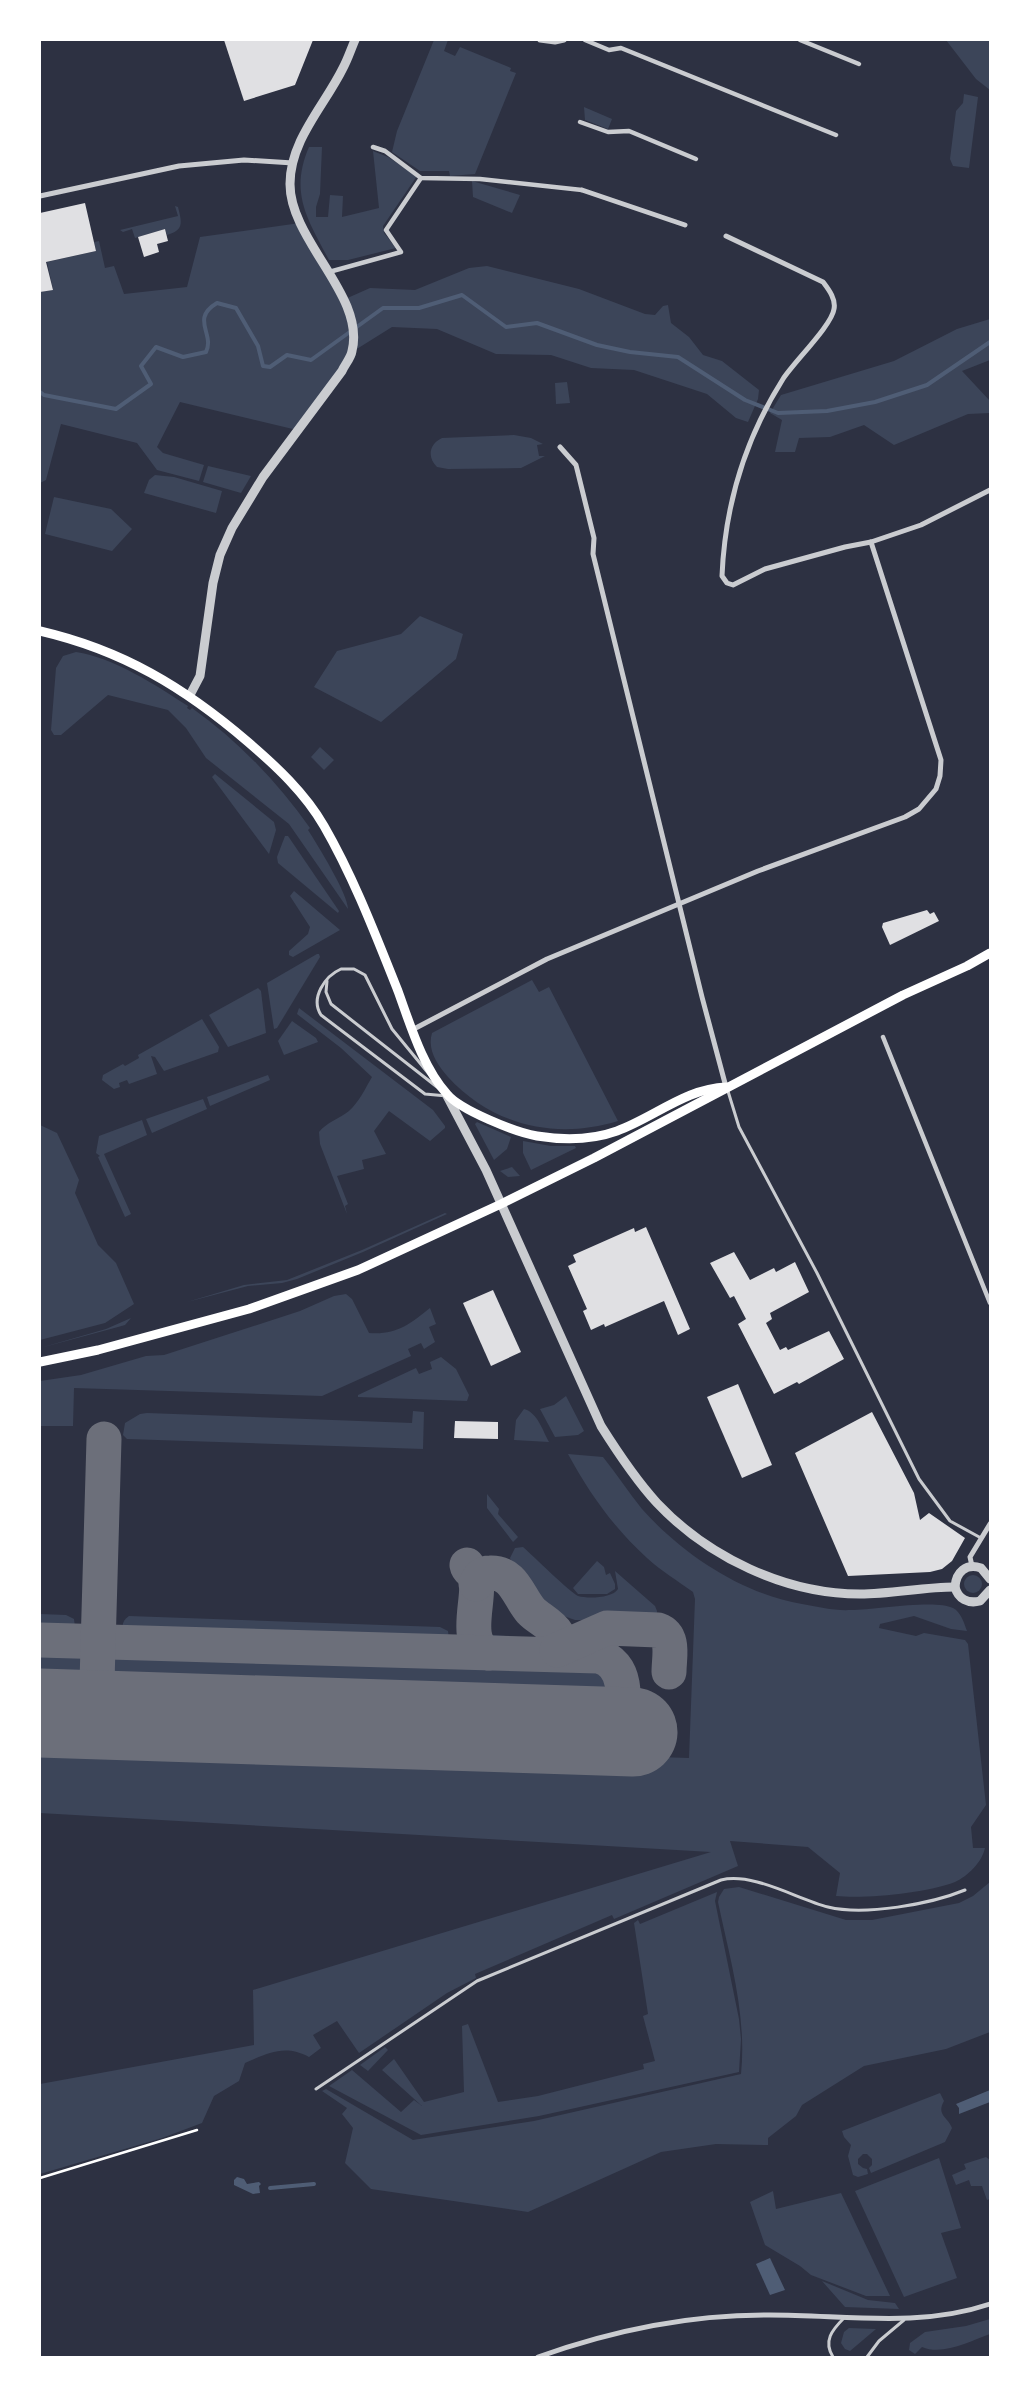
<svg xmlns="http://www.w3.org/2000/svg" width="1030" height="2397" viewBox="0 0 1030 2397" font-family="'Open Sans',sans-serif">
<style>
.green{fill:#3c4559}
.water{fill:#4f5d75}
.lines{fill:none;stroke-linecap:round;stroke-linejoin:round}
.stream{stroke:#4f5d75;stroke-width:4}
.taxiway{stroke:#6c6f7a;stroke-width:35}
.runway{stroke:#6c6f7a;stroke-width:89}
.building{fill:#e0e0e3}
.path{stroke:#fff;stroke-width:2.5}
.service{stroke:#caccd0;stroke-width:3}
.pedestrian{stroke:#caccd0;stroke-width:4.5}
.minor{stroke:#caccd0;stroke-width:5}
.tertiary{stroke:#caccd0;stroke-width:9}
.secondary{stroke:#fff;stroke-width:9}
</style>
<rect width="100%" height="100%" fill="#2d3142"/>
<!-- green -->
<g class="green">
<polygon points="434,40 448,40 444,51 455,56 460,47 511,68 510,71 516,73 475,174 450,176 449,171 420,171 392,152 397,131"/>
<polygon points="946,40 990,40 990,90 976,79"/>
<polygon points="964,94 978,97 969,168 953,166 950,159 956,111 963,103"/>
<polygon points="584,107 612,119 608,129 585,120"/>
<path d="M309,147h13l-2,47 -4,13v10h12l2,-22 13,1 -1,21 37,-9 -6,-57 15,6 29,19 -34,50 1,7 12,15 -48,12h-19c-21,-40 -40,-67 -20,-113z"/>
<polygon points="472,181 520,195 512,213 473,197"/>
<path d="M175,206l3,1c4,16 6,23 -11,28l-2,-6 -30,9 -3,-9 -9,3 -3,-2 58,-14z"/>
<polygon points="300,223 343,300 370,288 415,290 469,268 487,266 579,289 645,314 655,315 663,306 668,305 671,323 689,337 703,355 722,361 759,390 758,399 748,422 736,418 707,394 634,370 591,368 551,355 496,354 437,329 392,327 352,352 297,430 180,402 157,447 163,453 204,465 199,481 157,470 137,443 61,424 46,480 40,483 40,292 53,289 47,262 96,251 94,242 99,241 105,268 114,266 124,294 187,287 200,237"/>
<polygon points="990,319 990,360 962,371 990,401 990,413 968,414 894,445 864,425 830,437 799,438 795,452 775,452 782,420 770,413 781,395 894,361 957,329"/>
<polygon points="567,382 570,403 556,404 555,383"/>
<path d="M514,435l17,3 12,6 -6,1 2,11h6l-24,12 -73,1 -11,-2c-10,-10 -8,-23 5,-29z"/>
<polygon points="208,466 251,476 241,493 203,482"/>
<polygon points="155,475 174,477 222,491 216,513 144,493 149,480"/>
<polygon points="54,497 111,509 132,529 112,551 45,534"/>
<polygon points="420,616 463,634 456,659 381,722 314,687 337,651 401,634"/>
<path d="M76,652c37,5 81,34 112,54l-1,2 3,2 2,-2c46,33 85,73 118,120l-2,2c9,14 40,64 40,79l-59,-85 -83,-66 -20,-30 -18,-18 -60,-15 -47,40h-7l-3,-5 5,-62 7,-12z"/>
<polygon points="320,747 334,760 324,770 311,757"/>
<polygon points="215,774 274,822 276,830 269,854 212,777"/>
<polygon points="285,836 288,836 339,911 338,913 278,863 277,857"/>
<polygon points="294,891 340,930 293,957 289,955 289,951 308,934 310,927 290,896"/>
<polygon points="317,954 319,954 320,957 277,1028 274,1029 267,983"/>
<path d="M532,980l7,12 10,-5 69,134c-62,19 -125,5 -170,-44 -11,-13 -21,-27 -16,-44z"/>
<polygon points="258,988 261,991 266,1033 228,1047 209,1015"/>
<path d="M299,1008l134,102 12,16v2l-15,13 -41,-30 -15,20 12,23 -24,6 2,9 -27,7 11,28 -3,2 2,8 -27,-70 -1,-12c8,-10 20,-13 30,-21 10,-9 16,-22 23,-34l-31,-29 -44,-34z"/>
<polygon points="202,1019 219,1047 218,1052 164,1071 155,1057 151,1056 157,1074 129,1084 127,1080 119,1083 120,1087 114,1089 102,1080 103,1075 123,1064 125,1066 139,1058 138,1055"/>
<polygon points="292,1021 316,1038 318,1042 284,1055 278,1041"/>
<polygon points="268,1075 270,1080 210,1106 207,1097"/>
<polygon points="203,1099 207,1109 152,1133 146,1119"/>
<polygon points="142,1120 147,1135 104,1154 131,1214 125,1217 98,1157 100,1156 96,1153 99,1136"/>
<polygon points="477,1122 511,1137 507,1149 494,1160 475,1124"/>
<polygon points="40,1125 57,1133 79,1180 75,1193 98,1245 116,1263 134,1304 105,1323 40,1340"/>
<polygon points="523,1141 551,1146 575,1146 576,1148 531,1170 523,1153"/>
<polygon points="512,1167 520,1176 508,1177 500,1171"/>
<polygon points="445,1213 447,1214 363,1252 297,1279 282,1283 248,1286 187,1302 244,1285 287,1280 362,1250"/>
<path d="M346,1294l6,5 17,34c27,2 40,-8 61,-25l6,16 -7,3 6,15 -11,7 -3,-6 -13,6 3,7 -89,40 -248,-8 -1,38h-33v-45l41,-6 65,-19 18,-1 136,-44 34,-15z"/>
<polygon points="131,1318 125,1325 118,1327 40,1348 106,1329"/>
<polygon points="441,1357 456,1369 469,1395 467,1401 358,1397 358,1395 416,1368 419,1374 432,1369 430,1362"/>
<polygon points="566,1396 584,1431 578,1435 555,1437 540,1409 554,1405"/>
<path d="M524,1409c13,3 19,22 25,33l-35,-2 2,-20z"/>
<polygon points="413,1411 424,1412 423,1449 127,1439 123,1435 125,1423 140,1414 147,1413 412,1423"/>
<path d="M568,1454l35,3c14,17 25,35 39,52 40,45 100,85 160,95 16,3 33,7 49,6 23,0 84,-11 102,-2 8,4 11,15 14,23l-16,-2 -37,-13 -34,8 -1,4 37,8 8,-3 41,7 3,4 18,161 -15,22 2,21h12c-3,14 -17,28 -30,34 -29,11 -88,17 -119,14l4,-23 -32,-26 -78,-6 8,25 -124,53 -2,-4 -137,59 1,4 -29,15 -88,60 -22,-32 -24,14 8,13 -12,9c-24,-13 -41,-4 -64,6l-6,18 -25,15 -12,27 -40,15 -122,36v-90l214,-39 -1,-55 458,-138 -671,-39v-76l649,21 6,-159 -2,-7c-15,-11 -32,-21 -46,-34 -33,-30 -58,-65 -79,-104z"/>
<polygon points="487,1494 499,1509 498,1514 518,1537 513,1542 487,1508"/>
<path d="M523,1547c9,8 48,46 55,49 10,3 35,2 40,-7l-3,-18 40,35 2,5 -1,11 -81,-2 -37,-13 -26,-43 -2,-6 5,-10z"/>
<polygon points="597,1561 604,1567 606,1575 610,1573 615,1584 615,1589 607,1594 578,1594 573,1588"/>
<circle cx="973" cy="1584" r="9"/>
<polygon points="40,1614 66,1615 74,1619 75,1627 69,1633 40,1633"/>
<path d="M129,1616l311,11 8,4 1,8 -4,5 -6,2 -307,-10 -8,-4c-3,-7 -1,-12 5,-16z"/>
<polygon points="492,1635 533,1638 536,1640 533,1643 499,1641 490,1636"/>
<path d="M40,1649c11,0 25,-2 35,2 17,7 17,33 0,39 -10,4 -24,1 -35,1z"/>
<path d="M128,1651l464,14c27,6 26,40 -1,43l-464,-14c-27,-5 -26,-39 1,-43z"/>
<path d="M990,1882v150l-44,17 -82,17 -62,39 -6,11 -28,22v7l-52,-1 -55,8 -133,60 -157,-23 -26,-26 8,-35 -11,-14 5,-6 -25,-17 4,-2 87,51 121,-19 207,-47c6,-58 -11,-115 -23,-172l1,-5 5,-8 15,-2 107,33h26l87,-17 14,-7z"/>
<polygon points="717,1892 715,1901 739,2019 741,2039 739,2072 539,2116 421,2135 329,2086 352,2070 401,2112 414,2100 422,2106 382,2070 394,2059 424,2102 464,2092 462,2026 468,2024 498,2102 538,2096 644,2069 643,2064 655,2061 643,2016 648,2014 634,1923 638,1920 640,1924"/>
<polygon points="385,2047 388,2050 368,2071 360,2065"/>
<path d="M940,2093l4,8c-8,14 4,16 8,27l-7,14 -74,31 -2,-5 3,-3v-6l-5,-5h-4l-5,5v5l5,4 4,1 1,5 -10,3 -5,-2 -5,-19 3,-11 -7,-8 -2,-6z"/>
<polygon points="986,2157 990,2160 990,2199 987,2200 982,2186 971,2186 969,2180 956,2185 952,2175 966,2169 964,2164"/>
<polygon points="939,2158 961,2228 941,2233 957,2278 904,2297 855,2191"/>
<polygon points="773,2191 776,2209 841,2193 890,2296 866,2296 811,2275 800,2266 765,2245 750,2202"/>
<polygon points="822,2281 868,2300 895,2303 899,2309 845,2307"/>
<path d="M990,2319v15c-20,7 -47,22 -68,13l-7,7 -6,-4 1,-7 15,-11 41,-6z"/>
<polygon points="849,2328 875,2329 876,2329 850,2351 845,2349 841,2343 844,2332"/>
</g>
<!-- water -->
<g class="water">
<polygon points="990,2090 990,2102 959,2114 959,2108 956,2104"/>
<polygon points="237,2177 244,2179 247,2184 259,2182 261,2184 259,2186 260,2193 253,2194 234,2185 234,2180"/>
<polygon points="770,2258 785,2290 770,2295 756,2264"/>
</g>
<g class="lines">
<!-- stream -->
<g class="stream">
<path d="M40,392l4,3 72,14 35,-25 -10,-18 15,-19 27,10 23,-5c9,-18 -16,-33 11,-49l19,5 22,38 5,20 7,1 17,-12 24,5 72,-52h36l43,-13 44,32 31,-4 60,22 33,7 48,5 67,43 33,13 49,-2 48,-9 52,-17 63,-43"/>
<polyline points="270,2188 314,2184"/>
</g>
<!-- taxiway -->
<g class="taxiway">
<path d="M467,1565c1,6 7,7 9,12 5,22 -15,67 13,76"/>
<path d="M476,1584c3,-7 6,-11 14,-11 24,-1 28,23 41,38 10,11 41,21 21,42l-6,1"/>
<path d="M40,1640l558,16c28,6 31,46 16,66l-10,6 -13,3"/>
<path d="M557,1650l50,-22 51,2c17,6 11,27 11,42"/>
<path d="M97,1673c3,27 19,39 44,44"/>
<path d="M56,1714c21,-3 35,-10 41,-32l7,-243"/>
</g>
<!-- runway -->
<polyline class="runway" points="40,1713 633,1732"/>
</g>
<!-- building -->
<g class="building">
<polygon points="224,40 313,40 295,85 244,101"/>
<polygon points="85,203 96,251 46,262 53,290 40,292 40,213"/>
<polygon points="165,229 168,241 157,244 159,252 144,257 138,237"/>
<polygon points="927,910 930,914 934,912 939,921 890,945 882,927 883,923"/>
<polygon points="646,1227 690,1329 678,1335 664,1301 605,1327 604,1324 591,1330 583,1311 587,1309 568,1266 576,1262 573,1255 634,1228 635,1232"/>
<polygon points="734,1252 750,1280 774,1268 776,1272 795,1262 809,1292 770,1313 772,1319 766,1323 780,1350 786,1347 788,1350 829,1331 844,1359 799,1384 797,1382 774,1394 738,1324 746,1319 734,1296 730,1298 710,1263"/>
<polygon points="493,1290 521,1352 491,1366 463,1303"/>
<polygon points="738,1384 772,1465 742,1478 707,1397"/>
<polygon points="872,1412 914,1493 920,1520 929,1513 965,1538 952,1561 942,1569 930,1572 848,1576 795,1453"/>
<polygon points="455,1421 498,1422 498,1439 454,1438"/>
</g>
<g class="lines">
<!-- path -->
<polyline class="path" points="40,2178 197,2130"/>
<!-- service -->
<g class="service">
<path d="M341,969h13l11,6 27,54 55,67 -22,-2 -104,-79c-11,-17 4,-39 20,-46z"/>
<polyline points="327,981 326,992 331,1004 437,1087"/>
<polyline points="727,1088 739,1127 817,1273 919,1479 950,1521 981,1538"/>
<path d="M316,2089l161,-108 244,-101c32,-8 76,19 107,27 37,9 103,-3 137,-17"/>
<path d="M833,2357c-10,-16 -1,-27 11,-39"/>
<polyline points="867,2357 879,2341 904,2320"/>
</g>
<!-- pedestrian -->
<g class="pedestrian">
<polyline points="585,40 609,50 621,48 836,135"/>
<polyline points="800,40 859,64"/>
<polyline points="580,122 608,132 629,131 696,159"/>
<polyline points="373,147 385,151 421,178 480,179 582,190"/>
<polyline points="329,272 401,252 386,230 421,178"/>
<polyline points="883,1037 990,1303"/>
</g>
<!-- minor -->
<g class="minor">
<polyline points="540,40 555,42 564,40"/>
<polyline points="582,190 685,225"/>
<polyline points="40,196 179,166 244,160 293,163"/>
<path d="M726,236l97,46c6,8 13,17 11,27 -2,16 -40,53 -51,70 -38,60 -58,126 -61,197l5,7 6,2 32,-16 80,-22 26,-5 50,-17 69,-35"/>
<polyline points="560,447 576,465 594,538 593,554 702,997 726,1087"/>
<polyline points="412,1030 547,959 758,871 905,817 919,809 936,789 940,776 941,760 871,542"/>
<polyline points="972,1566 970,1557 990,1524"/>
<path d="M538,2357c73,-26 148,-42 226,-42 76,-1 152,14 226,-11"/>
</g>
<!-- tertiary -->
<g class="tertiary">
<path d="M190,695l10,-19 13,-93 7,-28 12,-27 31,-51 79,-106c3,-7 9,-13 10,-20 14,-55 -62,-110 -62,-167 0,-44 35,-79 53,-116 5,-9 8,-19 12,-28"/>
<path d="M447,1096l39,74 115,256c17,27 34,53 56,77 51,54 128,91 203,91 32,0 63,-7 95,-7"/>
<path d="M990,1579l-9,-11c-15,-5 -25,4 -26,19 3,12 13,17 25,14l10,-11"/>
</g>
<!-- secondary -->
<g class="secondary">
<path d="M40,631c82,19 144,56 208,111 28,24 57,51 76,84 30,52 52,110 74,165 12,33 25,77 49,103 13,16 68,38 90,42 25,4 55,4 80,-5 36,-13 70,-43 109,-44"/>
<polyline points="40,1362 98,1350 249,1309 358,1270 501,1204 594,1158 903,995 967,966 990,953"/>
</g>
</g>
<!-- border -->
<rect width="1030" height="2397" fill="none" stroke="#ffffff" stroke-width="82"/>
</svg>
